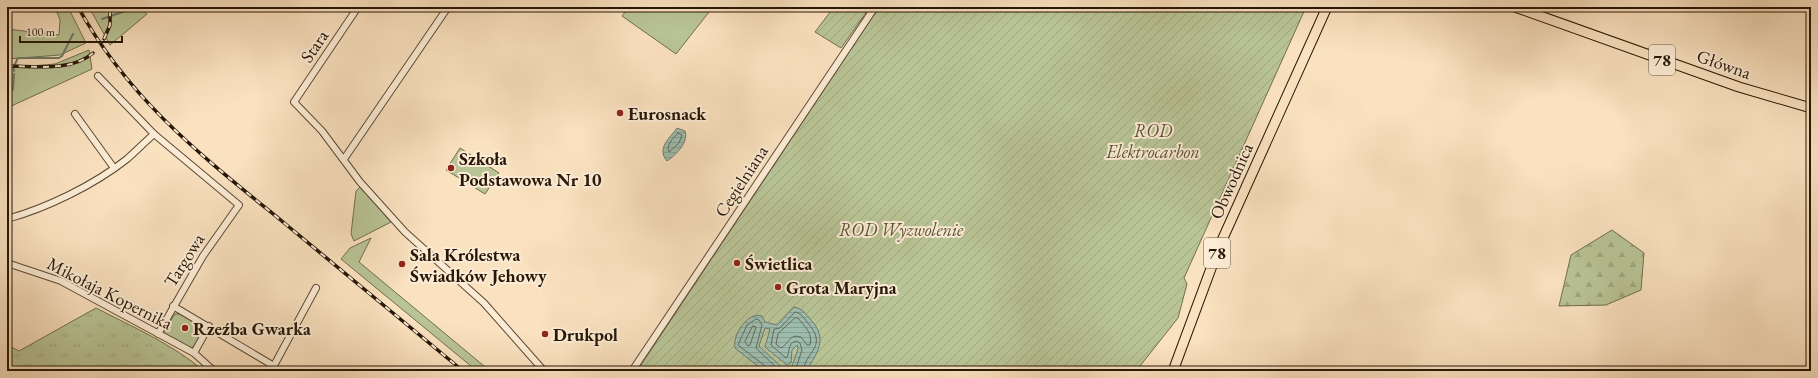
<svg xmlns="http://www.w3.org/2000/svg" width="1818" height="378" viewBox="0 0 1818 378" font-family="'EB Garamond',serif">
<style>
.grass{fill:#b9c496;stroke:#706e4e}
.forest{fill:url(#forest-firs);stroke:#706e4e}
.park{fill:url(#park-tufts);stroke:#706e4e}
.garden{fill:url(#garden-furrows);stroke:#706e4e}
.water{fill:url(#water-rules);stroke:#6e7b6c;fill-rule:evenodd}
.lines{fill:none;stroke-linecap:round;stroke-linejoin:round}
.shore{stroke:#626a5c;stroke-width:1}
.stream{stroke:#6e7b6c;stroke-width:2}
.minor-casing{stroke:#5b4a35;stroke-width:8}
.primary-casing{stroke:#261707;stroke-width:11}
.minor{stroke:#fcecd5;stroke-width:6}
.primary{stroke:#fae1bf;stroke-width:9}
.rail-casing{stroke:#261707;stroke-width:3.5}
.rail{stroke:#fcecd5;stroke-width:2;stroke-dasharray:6;stroke-linecap:butt}
.poi-dot{fill:#8f2418;stroke:#fcecd5;stroke-width:1.5}
.labels{text-anchor:middle;dominant-baseline:central;stroke-width:4;stroke-linejoin:round;paint-order:stroke}
.shield{fill:#fcecd5;stroke:#665745;stroke-width:1}
.shield-label{font-size:17px;font-weight:bold;fill:#261707}
.street-label{font-size:18px;fill:#261707;stroke:#fcecd5}
.poi-label{font-size:18px;font-weight:bold;fill:#261707;stroke:#fcecd5;text-anchor:start}
.park-label{font-size:18px;font-style:italic;fill:#595439;stroke:#fcecd5}
</style>
<defs>
<pattern id="forest-firs" width="22" height="20" patternUnits="userSpaceOnUse"><rect width="22" height="20" fill="#b9c496"/><path d="M5 1l3.5 6h-7zM16 11l3.5 6h-7z" fill="#9fa880"/></pattern>
<pattern id="park-tufts" width="24" height="20" patternUnits="userSpaceOnUse"><rect width="24" height="20" fill="#b9c496"/><path d="M3 7l-1-3M5 7V3M7 7l1-3M15 17l-1-3M17 17v-4M19 17l1-3" fill="none" stroke="#9fa880"/></pattern>
<pattern id="garden-furrows" width="10" height="10" patternUnits="userSpaceOnUse"><rect width="10" height="10" fill="#b9c496"/><path d="M-1 1l2-2M0 10L10 0M9 11l2-2" fill="none" stroke="#9fa880"/></pattern>
<pattern id="water-rules" width="6" height="5" patternUnits="userSpaceOnUse"><rect width="6" height="5" fill="#9ebeb0"/><path d="M0 2.5h6" fill="none" stroke="#88a396"/></pattern>
</defs>
<rect width="100%" height="100%" fill="#fae1bf"/>
<filter id="stains"><feTurbulence type="fractalNoise" baseFrequency=".005" numOctaves="4"/><feColorMatrix values="0 0 0 0 .2 0 0 0 0 .09 0 0 0 0 .02 0 0 0 .5 -.17"/></filter>
<radialGradient id="worn" r=".72"><stop offset=".6" stop-color="#630" stop-opacity="0"/><stop offset="1" stop-color="#630" stop-opacity=".3"/></radialGradient>
<!-- grass -->
<g class="grass">
<polygon points="55,7 68,7 86,43 60,55 7,59 7,29 59,35 60,20"/>
<polygon points="89,7 138,7 147,14 110,45"/>
<polygon points="629,7 713,7 676,54 622,16"/>
<polygon points="89,50 92,69 7,108 7,68 55,64"/>
<polygon points="460,148 499,173 485,194 446,170"/>
<polygon points="360,187 391,222 354,241 351,234 356,191"/>
<polygon points="371,238 359,262 490,371 477,371 341,259 350,248"/>
<polygon points="175,314 180,314 205,328 195,346 191,348 164,333 164,330"/>
</g>
<!-- forest -->
<polygon class="forest" points="1612,230 1644,253 1641,290 1606,305 1559,306 1571,255"/>
<!-- park -->
<path class="park" d="M96,308c37,19 76,36 108,63h-197v-26l12,6z"/>
<!-- garden -->
<g class="garden">
<polygon points="834,7 870,7 841,48 815,32"/>
<polygon points="879,7 1306,7 1184,278 1187,284 1178,318 1136,371 637,371"/>
</g>
<!-- water -->
<g class="water">
<path d="M677,128l8,3c4,11 -9,24 -18,30 -11,-13 3,-23 10,-33z"/>
<path d="M794,307c9,2 12,7 17,13 17,19 7,32 -5,51h-42l-29,-23c-3,-13 13,-37 27,-32l3,6 12,3zM765,328l5,1 -5,18 22,18 4,-2 1,-13 5,-5 1,4 -7,20 -5,2 -27,-25z"/>
</g>
<g class="lines">
<!-- shore -->
<g class="shore">
<path d="M678,133l4,2 -3,8 -10,9c-3,-8 4,-13 9,-19z"/>
<path d="M795,318h3c7,9 15,15 12,27h-3l-6,-8c-12,-4 -12,7 -20,11l-5,-4 2,-10z"/>
<polygon points="753,326 756,327 750,345 748,346 745,342"/>
<polyline points="766,371 765,366 738,345 747,325 756,319 759,320 762,325 756,348 780,371"/>
<path d="M795,371l7,-21 -2,-7 -4,-2c-10,3 -5,12 -10,17l-15,-13 3,-16 6,-1 15,-16c6,1 9,6 12,10 22,25 -1,28 -4,49"/>
</g>
<!-- stream -->
<g class="stream">
<polyline points="102,19 134,8"/>
<polyline points="15,64 18,58 59,58 62,56 73,34"/>
<polyline points="14,71 14,69"/>
<polyline points="7,95 13,89 14,74"/>
</g>
<defs>
<g id="minor">
<polyline points="358,7 294,102 322,131 360,182 405,232 484,303 544,371"/>
<polyline points="98,76 154,134 239,205 203,256 158,334"/>
<polyline points="75,114 114,168"/>
<polyline points="344,159 448,7"/>
<path d="M7,219c40,-11 87,-34 120,-60 9,-8 18,-17 27,-25"/>
<polyline points="7,263 61,281 194,353 214,371"/>
<polyline points="173,306 274,366"/>
<polyline points="194,353 209,326"/>
<polyline points="271,371 316,288"/>
<polyline points="632,371 875,7"/>
</g>
<g id="primary">
<polyline points="1515,7 1739,87 1811,108"/>
<polyline points="1173,371 1219,247 1327,7"/>
</g>
</defs>
<!-- minor casing -->
<use href="#minor" class="minor-casing"/>
<!-- primary casing -->
<use href="#primary" class="primary-casing"/>
<!-- minor -->
<use href="#minor" class="minor"/>
<!-- primary -->
<use href="#primary" class="primary"/>
<defs>
<g id="rail">
<path d="M78,7c52,94 124,149 205,215 60,50 120,99 180,149"/>
<polyline points="104,39 110,25 110,7"/>
<path d="M7,66c28,0 64,6 86,-13"/>
</g>
</defs>
<!-- rail casing -->
<use href="#rail" class="rail-casing"/>
<!-- rail -->
<use href="#rail" class="rail"/>
</g>
<!-- markers -->
<g class="poi-dot">
<circle cx="620" cy="113" r="4"/>
<circle cx="451" cy="168" r="4"/>
<circle cx="737" cy="263" r="4"/>
<circle cx="402" cy="264" r="4"/>
<circle cx="778" cy="287" r="4"/>
<circle cx="185" cy="328" r="4"/>
<circle cx="545" cy="334" r="4"/>
</g>
<g class="labels">
<!-- shield labels -->
<g class="shield">
<rect x="1649" y="45" width="26" height="30" rx="3"/>
<rect x="1204" y="238" width="26" height="30" rx="3"/>
</g>
<g class="shield-label">
<text x="1662" y="60">78</text>
<text x="1217" y="253">78</text>
</g>
<!-- street labels -->
<g class="street-label">
<text transform="translate(314 46) rotate(-56)">Stara</text>
<text transform="translate(1724 64) rotate(19)">Główna</text>
<text transform="translate(741 181) rotate(-57)">Cegielniana</text>
<text transform="translate(1231 181) rotate(-66)">Obwodnica</text>
<text transform="translate(184 260) rotate(-58)">Targowa</text>
<text transform="translate(110 293) rotate(27)">Mikołaja Kopernika</text>
</g>
<!-- poi labels -->
<g class="poi-label">
<text x="628" y="113">Eurosnack</text>
<text x="459" y="158">Szkoła<tspan x="459" dy="21">Podstawowa Nr 10</tspan></text>
<text x="410" y="254">Sala Królestwa<tspan x="410" dy="21">Świadków Jehowy</tspan></text>
<text x="745" y="263">Świetlica</text>
<text x="786" y="287">Grota Maryjna</text>
<text x="193" y="328">Rzeźba Gwarka</text>
<text x="553" y="334">Drukpol</text>
</g>
<!-- park labels -->
<g class="park-label">
<text x="1153" y="130">ROD<tspan x="1153" dy="21">Elektrocarbon</tspan></text>
<text x="901" y="229">ROD Wyzwolenie</text>
</g>
</g>
<!-- margin -->
<rect width="1818" height="378" fill="none" stroke="#fae1bf" stroke-width="24"/>
<rect x="8" y="8" width="1802" height="362" fill="none" stroke="#261707" stroke-width="2"/>
<rect x="12" y="12" width="1794" height="354" fill="none" stroke="#261707"/>
<!-- scale -->
<path d="M20 36v6h102v-6" fill="none" stroke="#261707" stroke-width="2"/>
<text x="26" y="36" font-size="12" fill="#261707" stroke="#fcecd5" stroke-width="3" paint-order="stroke">100 m</text>
<rect width="100%" height="100%" filter="url(#stains)"/>
<rect width="100%" height="100%" fill="url(#worn)"/>
</svg>
